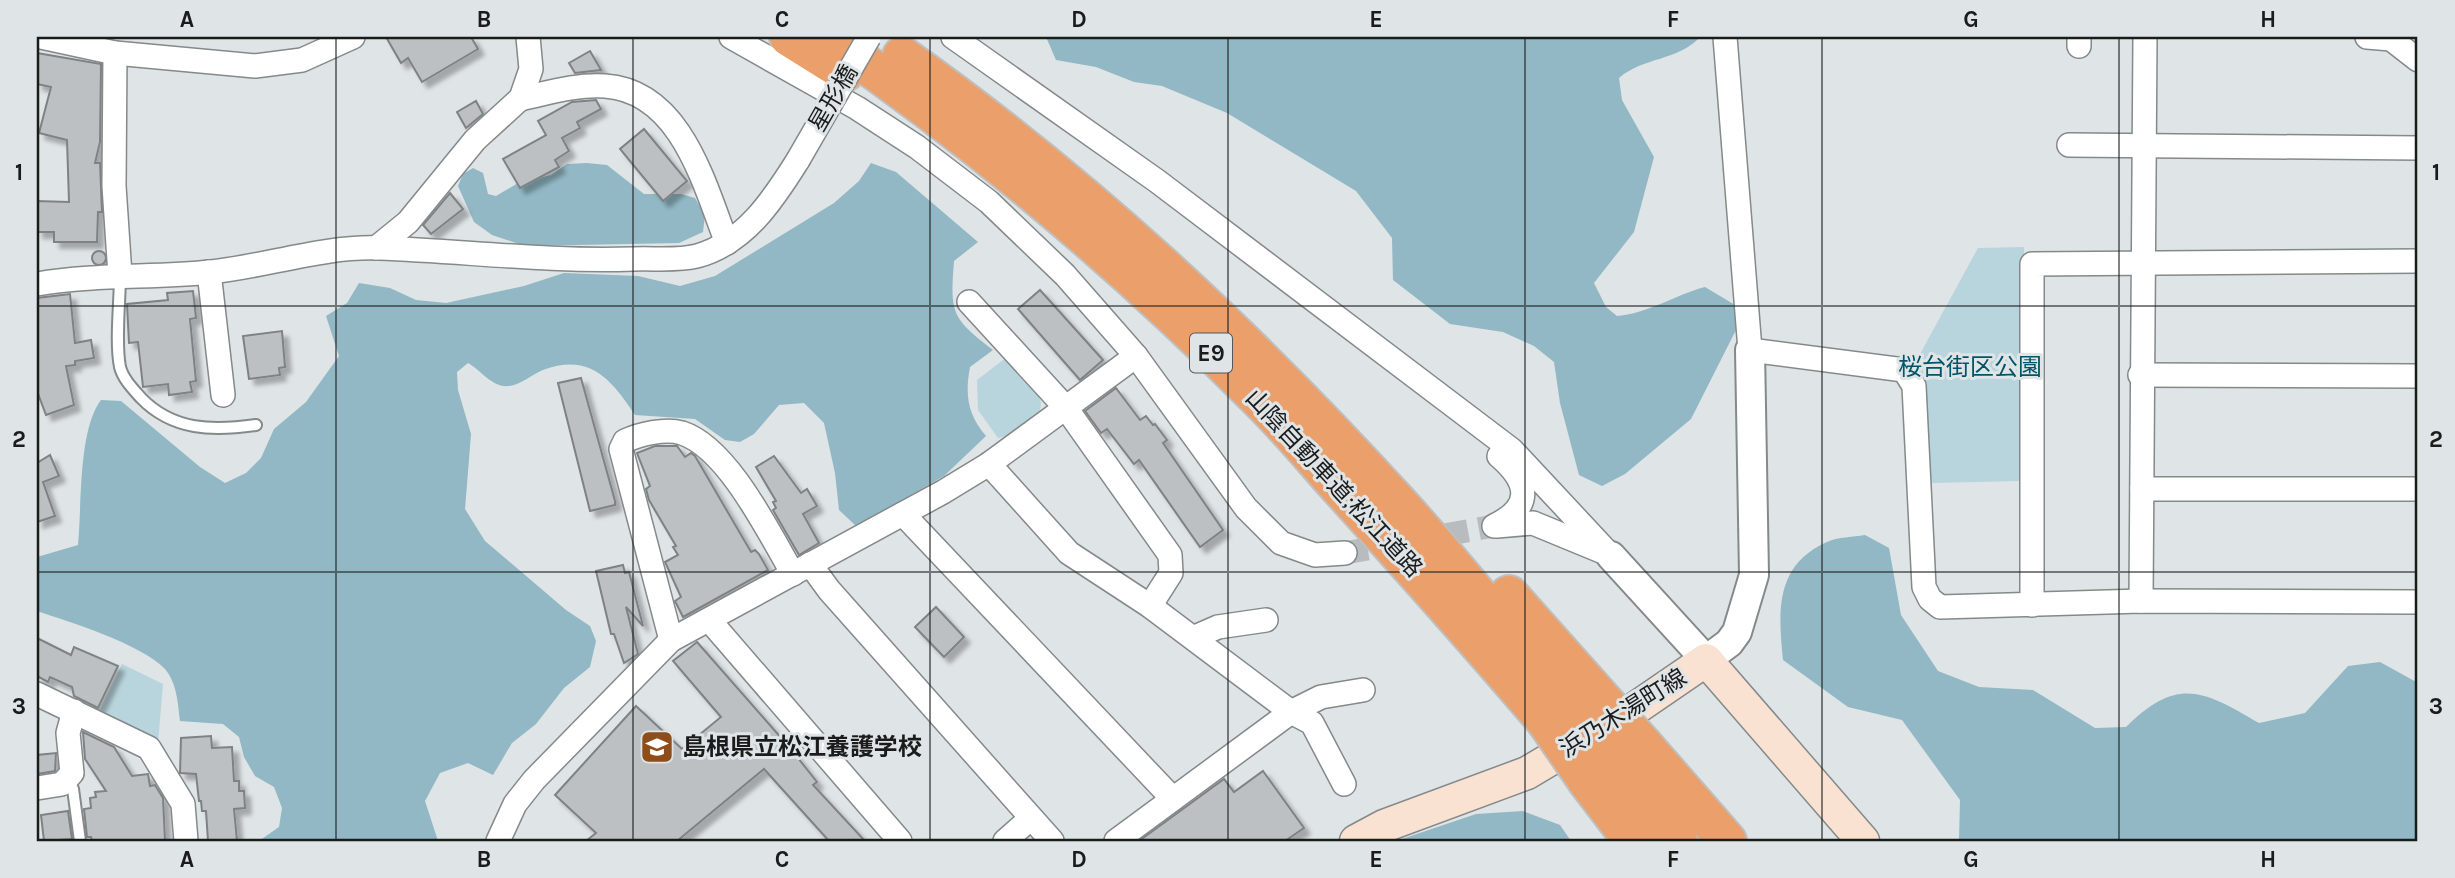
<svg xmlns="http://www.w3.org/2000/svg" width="2455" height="878" viewBox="0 0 2455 878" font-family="Karla,'Noto Sans JP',sans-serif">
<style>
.green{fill:#b8d4dc}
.forest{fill:#91b8c4}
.building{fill:#bcc0c2;stroke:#7e8284;stroke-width:2;filter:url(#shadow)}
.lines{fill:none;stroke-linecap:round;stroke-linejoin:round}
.minor-tunnel{stroke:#b8bcbe;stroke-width:23;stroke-dasharray:23 11;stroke-linecap:butt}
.service-casing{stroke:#84898a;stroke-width:14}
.minor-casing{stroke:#84898a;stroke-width:26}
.tertiary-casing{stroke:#84898a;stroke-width:32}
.secondary-casing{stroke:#84898a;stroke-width:35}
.motorway-casing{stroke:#bfbfbf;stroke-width:42}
.service{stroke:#fff;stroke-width:10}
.minor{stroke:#fff;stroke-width:23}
.tertiary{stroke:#fff;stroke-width:28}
.secondary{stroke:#f9e2d2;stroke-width:32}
.motorway{stroke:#eb9f6a;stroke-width:38}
.minor-bridge-casing{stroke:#84898a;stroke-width:26;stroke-linecap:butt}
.motorway-bridge-casing{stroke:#bfbfbf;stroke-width:42;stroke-linecap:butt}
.minor-bridge{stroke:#fff;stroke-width:23}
.motorway-bridge{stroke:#eb9f6a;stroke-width:38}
.grid{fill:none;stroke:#1a1c1c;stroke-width:2;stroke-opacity:0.55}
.labels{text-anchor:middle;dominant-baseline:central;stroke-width:6;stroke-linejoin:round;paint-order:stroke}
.shield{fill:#dfe4e6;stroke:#555859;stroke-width:2}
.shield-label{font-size:23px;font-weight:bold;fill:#1a1c1c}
.street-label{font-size:24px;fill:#1a1c1c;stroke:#dfe4e6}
.park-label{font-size:24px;fill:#005668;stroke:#dfe4e6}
.poi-label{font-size:24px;font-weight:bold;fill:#1a1c1c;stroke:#dfe4e6;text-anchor:start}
.neatline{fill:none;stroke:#1a1c1c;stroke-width:2.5}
.grid-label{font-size:23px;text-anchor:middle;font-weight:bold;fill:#1a1c1c}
</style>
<defs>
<filter id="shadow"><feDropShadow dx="6" dy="6" stdDeviation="2" flood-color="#0004"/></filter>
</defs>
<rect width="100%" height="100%" fill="#dfe4e6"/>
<!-- green -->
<g class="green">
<polygon points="2024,247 2024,265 2019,267 2020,481 1930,483 1920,354 1978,248"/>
<path d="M1007,357c12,14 39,33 33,53l-33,26 -9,2 -20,-28 -1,-30z"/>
<polygon points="122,664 163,684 158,743 98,714"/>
</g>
<!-- forest -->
<g class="forest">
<path d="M1046,37h654c-22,24 -57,20 -81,41l3,22 32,57 -20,75 -40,51 12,24 11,9c33,-3 57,-21 88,-29l30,18 2,23 -46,91 -66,55 -23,12 -23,-11 -19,-72 -6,-41 -20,-16 -31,-14 -53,-8 -57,-44 -1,-42 -36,-47 -129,-78 -65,-27 -28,-4 -38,-15 -40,-7z"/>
<polygon points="587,163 607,165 644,194 681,194 695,198 705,215 703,232 679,243 525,246 492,235 474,222 458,186 463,174 473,168 483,173 488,194 496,196 520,182 551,175 567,164"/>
<path d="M871,163l25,9 82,70 -24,19c-4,52 -3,57 39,89l-23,17c-5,27 -3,47 16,69l-42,40 -88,50 -17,-16 -4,-37 -11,-50 -20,-20 -25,2 -25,29 -14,8 -15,-2 -30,-21 -60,-4c-23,-35 -45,-63 -92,-45 -10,4 -23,15 -34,16 -17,2 -28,-16 -41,-23l-11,9 1,18 13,44 -6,75 20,32 81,69 24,16 6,15 -6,26 -26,21 -28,36 -24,19 -19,32 -25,-12 -28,10 -15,28 13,40h-179l20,-14 3,-19 -8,-21 -19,-11 -11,-19 -5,-20 -16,-13 -43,-3c-2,-17 -3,-38 -15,-52 -24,-25 -95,-47 -128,-58v-54l41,-12c4,-40 0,-115 23,-145l20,1 79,66 25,16 21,-10 15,-15 13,-29 32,-27 33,-46 -13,-40 21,-13 12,-20 31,5 26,12 30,3 78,-17 40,-13 74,3 42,10 35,-10 119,-73 25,-22z"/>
<path d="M1865,535l24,13 12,67 37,56 41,16 54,3 62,38 31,-1c51,-51 77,-37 133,-4l46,-10 43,-47 32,-4 38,21v158h-459l1,-41 -58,-80 -54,-13 -65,-47c-5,-49 -8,-95 44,-118 11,-5 26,-5 38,-7z"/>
<polygon points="1523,811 1560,825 1571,841 1396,841 1476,814"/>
</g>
<!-- building -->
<g class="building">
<polygon points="386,37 471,37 478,49 422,82 408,58 401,63"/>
<polygon points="590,51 601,70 575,73 569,63"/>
<polygon points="37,53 101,64 100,142 95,163 100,163 102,212 98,212 97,242 54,242 54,232 37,232 37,201 69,202 67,140 39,133 51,87 37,84"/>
<polygon points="596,100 601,109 577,122 580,128 562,138 569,151 555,160 559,167 520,188 503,159 546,135 538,121 572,102"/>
<polygon points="476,101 483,114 466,128 457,112"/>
<polygon points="644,129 687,181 663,201 620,149"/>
<polygon points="450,193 463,209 431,234 423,225"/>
<circle cx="99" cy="258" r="7"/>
<polygon points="1040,290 1103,360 1080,380 1018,309"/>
<polygon points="193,291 196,318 190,319 196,381 190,382 192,392 169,395 168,384 143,387 138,342 129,343 127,304 168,300 167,293"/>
<polygon points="70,294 75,343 91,340 94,358 75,361 75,365 66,366 74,405 46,415 37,391 37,298"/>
<polygon points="282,331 285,367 279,368 280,375 249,379 243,336"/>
<polygon points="581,378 615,501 615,505 590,511 558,383"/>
<polygon points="1116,388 1140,420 1146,416 1153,425 1155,424 1167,440 1163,443 1223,530 1200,547 1139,460 1134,464 1107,429 1101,433 1085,411"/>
<polygon points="655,446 677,446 685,457 691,453 695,456 751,552 755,550 759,554 768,570 683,617 675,601 681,597 665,562 678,555 673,547 676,546 649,500 646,489 650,486 637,453"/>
<polygon points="50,455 59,476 43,482 55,516 37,522 37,463"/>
<polygon points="774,456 801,493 807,489 817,506 803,514 819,543 799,555 773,510 776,508 773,502 776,501 756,467"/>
<polygon points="623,565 625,573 629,572 643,626 626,607 638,654 624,663 614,634 611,634 596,571"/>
<polygon points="936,607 964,637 944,657 915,627"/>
<polygon points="37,638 71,655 74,647 118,666 98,708 74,696 72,687 50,677 48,682 37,676"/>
<polygon points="697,642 790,748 817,782 813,785 865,841 829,841 764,769 677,841 586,841 596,833 555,795 636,706 682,749 721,717 673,661"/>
<polygon points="83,732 114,747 132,776 148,774 150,786 155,785 163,798 165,841 92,841 91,837 87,837 84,809 91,808 90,798 96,797 95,792 106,791 85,759"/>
<polygon points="211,736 212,748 232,747 234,781 239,781 239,791 244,791 245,808 234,809 237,841 208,841 206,811 202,811 201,801 199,801 196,774 180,773 181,738"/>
<polygon points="56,753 55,771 37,774 37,755"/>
<polygon points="1263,771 1304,828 1285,841 1139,841 1224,779 1234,792"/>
<polygon points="68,811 72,839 44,841 41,815"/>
</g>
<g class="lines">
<!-- minor-tunnel -->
<polyline class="minor-tunnel" points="1345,553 1494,526"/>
<defs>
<g id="service">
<path d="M120,275c0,27 -5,67 0,92 3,12 13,22 21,31 32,33 72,33 115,27"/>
<polyline points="68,780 73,789 80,841"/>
</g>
<g id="minor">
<polyline points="41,37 115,53 255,66 302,60 353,37"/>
<polyline points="731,37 857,108 917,147 989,202 1065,275 1136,356 1246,508 1281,543 1315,555 1345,553"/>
<polyline points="953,37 1157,181 1512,450 1611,556"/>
<polyline points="1725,37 1750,350 1904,370 1914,386 1924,587 1930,599 1940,607 2141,601 2418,602"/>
<polyline points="2079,37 2079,46"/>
<polyline points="2367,37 2391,39 2418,60"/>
<polyline points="115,53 114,186 120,275"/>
<path d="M520,99c28,-6 57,-15 85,-13 76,5 99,98 122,157"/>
<polyline points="2069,145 2418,148"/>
<polyline points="376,248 408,222 475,140 521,98 531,69 528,37"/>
<polyline points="209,272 223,395"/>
<path d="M37,284c58,-10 116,-6 174,-12 56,-6 112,-26 168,-24 85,3 169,14 254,11 20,-1 45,2 64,-3 48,-13 76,-56 101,-96"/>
<polyline points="969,302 1066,408 1170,555 1171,573 1150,606 1069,553 989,464"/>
<polyline points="2140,375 2418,376"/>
<polyline points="2142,489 2418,489"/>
<polyline points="903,514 1173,799"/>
<path d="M1494,526c39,-19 36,-43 5,-70"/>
<polyline points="1497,526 1533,523 1601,551"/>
<polyline points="810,564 829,590 1052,841"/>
<polyline points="2141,601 2145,37"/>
<polyline points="2032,605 2032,264 2418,261"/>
<polyline points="710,621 900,841"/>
<polyline points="1195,637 1218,627 1266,620"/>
<path d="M671,640l-50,-191 4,-8c15,-7 40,-13 57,-8 46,15 87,100 111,141"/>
<polyline points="37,694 149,748 183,804 186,841"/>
<polyline points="1291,712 1312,723 1344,784"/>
<polyline points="1291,712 1321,697 1363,690"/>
<polyline points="37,788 62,784 72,773 68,733 74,711"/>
<polyline points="498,841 515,804 534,780 671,640 943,492 989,464 1136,356"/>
<polyline points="1005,841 1031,818"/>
<polyline points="1116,841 1291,712 1150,606"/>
</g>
<polyline id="tertiary" points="1611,556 1706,660 1729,643 1737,632 1754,575 1750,350"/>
<polyline id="secondary" points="1356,841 1384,826 1527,773 1633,710 1706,660 1863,841"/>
<g id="motorway">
<polyline points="789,37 845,72"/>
<path d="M827,37c154,106 298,227 430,360 29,28 55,60 82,90 70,77 139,155 207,234"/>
<path d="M902,56c184,130 346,282 498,449 60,66 116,137 173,206"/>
<polyline points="1509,595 1598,695"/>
<polyline points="1644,746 1727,841"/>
<polyline points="1616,762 1678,841"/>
<polyline points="1588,782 1633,841"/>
</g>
</defs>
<!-- service casing -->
<use href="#service" class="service-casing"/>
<!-- minor casing -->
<use href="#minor" class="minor-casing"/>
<!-- tertiary casing -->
<use href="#tertiary" class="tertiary-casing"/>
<!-- secondary casing -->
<use href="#secondary" class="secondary-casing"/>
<!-- motorway casing -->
<use href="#motorway" class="motorway-casing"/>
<!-- service -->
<use href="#service" class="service"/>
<!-- minor -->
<use href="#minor" class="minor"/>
<!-- tertiary -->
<use href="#tertiary" class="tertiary"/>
<!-- secondary -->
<use href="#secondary" class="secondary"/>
<!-- motorway -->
<use href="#motorway" class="motorway"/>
<defs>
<polyline id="minor-bridge" points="798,160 869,37"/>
<g id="motorway-bridge">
<polyline points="1598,695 1644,746"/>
<polyline points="1573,711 1616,762"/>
<polyline points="1546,721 1588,782"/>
</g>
</defs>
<!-- minor-bridge casing -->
<use href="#minor-bridge" class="minor-bridge-casing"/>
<!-- motorway-bridge casing -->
<use href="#motorway-bridge" class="motorway-bridge-casing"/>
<!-- minor-bridge -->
<use href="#minor-bridge" class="minor-bridge"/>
<!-- motorway-bridge -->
<use href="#motorway-bridge" class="motorway-bridge"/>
</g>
<!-- grid -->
<path class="grid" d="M336,37v804M633,37v804M930,37v804M1228,37v804M1525,37v804M1822,37v804M2119,37v804M37,306h2381M37,572h2381"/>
<!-- icons -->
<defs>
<symbol id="school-square" viewBox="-11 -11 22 22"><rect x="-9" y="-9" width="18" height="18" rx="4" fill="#8e4d19" stroke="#dfe4e6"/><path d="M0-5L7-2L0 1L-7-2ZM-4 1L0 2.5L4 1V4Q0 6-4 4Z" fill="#fff"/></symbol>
</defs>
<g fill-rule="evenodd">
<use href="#school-square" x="638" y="728" width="38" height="38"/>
</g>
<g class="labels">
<!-- shield labels -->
<rect class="shield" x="1190" y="333.5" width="42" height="39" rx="5"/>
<g class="shield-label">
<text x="1211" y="353">E9</text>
</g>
<!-- street labels -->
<g class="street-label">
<text transform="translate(833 98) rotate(-60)">星形橋</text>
<text transform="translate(1334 483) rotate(47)">山陰自動車道;松江道路</text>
<text transform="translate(1623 713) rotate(-32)">浜乃木湯町線</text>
</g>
<!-- park labels -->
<g class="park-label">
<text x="1970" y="367">桜台街区公園</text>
</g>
<!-- poi labels -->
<g class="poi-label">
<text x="682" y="747">島根県立松江養護学校</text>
</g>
</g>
<!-- border -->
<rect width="2455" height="878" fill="none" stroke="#dfe4e6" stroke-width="77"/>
<rect x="38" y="38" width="2378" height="802" class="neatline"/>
<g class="grid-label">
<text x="187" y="27">A</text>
<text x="484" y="27">B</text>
<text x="782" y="27">C</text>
<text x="1079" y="27">D</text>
<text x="1376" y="27">E</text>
<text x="1673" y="27">F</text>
<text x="1971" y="27">G</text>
<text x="2268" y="27">H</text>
<text x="19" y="180">1</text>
<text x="2436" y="180">1</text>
<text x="19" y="447">2</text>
<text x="2436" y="447">2</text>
<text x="19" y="714">3</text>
<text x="2436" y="714">3</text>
<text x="187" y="867">A</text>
<text x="484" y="867">B</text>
<text x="782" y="867">C</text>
<text x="1079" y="867">D</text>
<text x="1376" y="867">E</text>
<text x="1673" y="867">F</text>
<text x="1971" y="867">G</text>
<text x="2268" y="867">H</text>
</g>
</svg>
